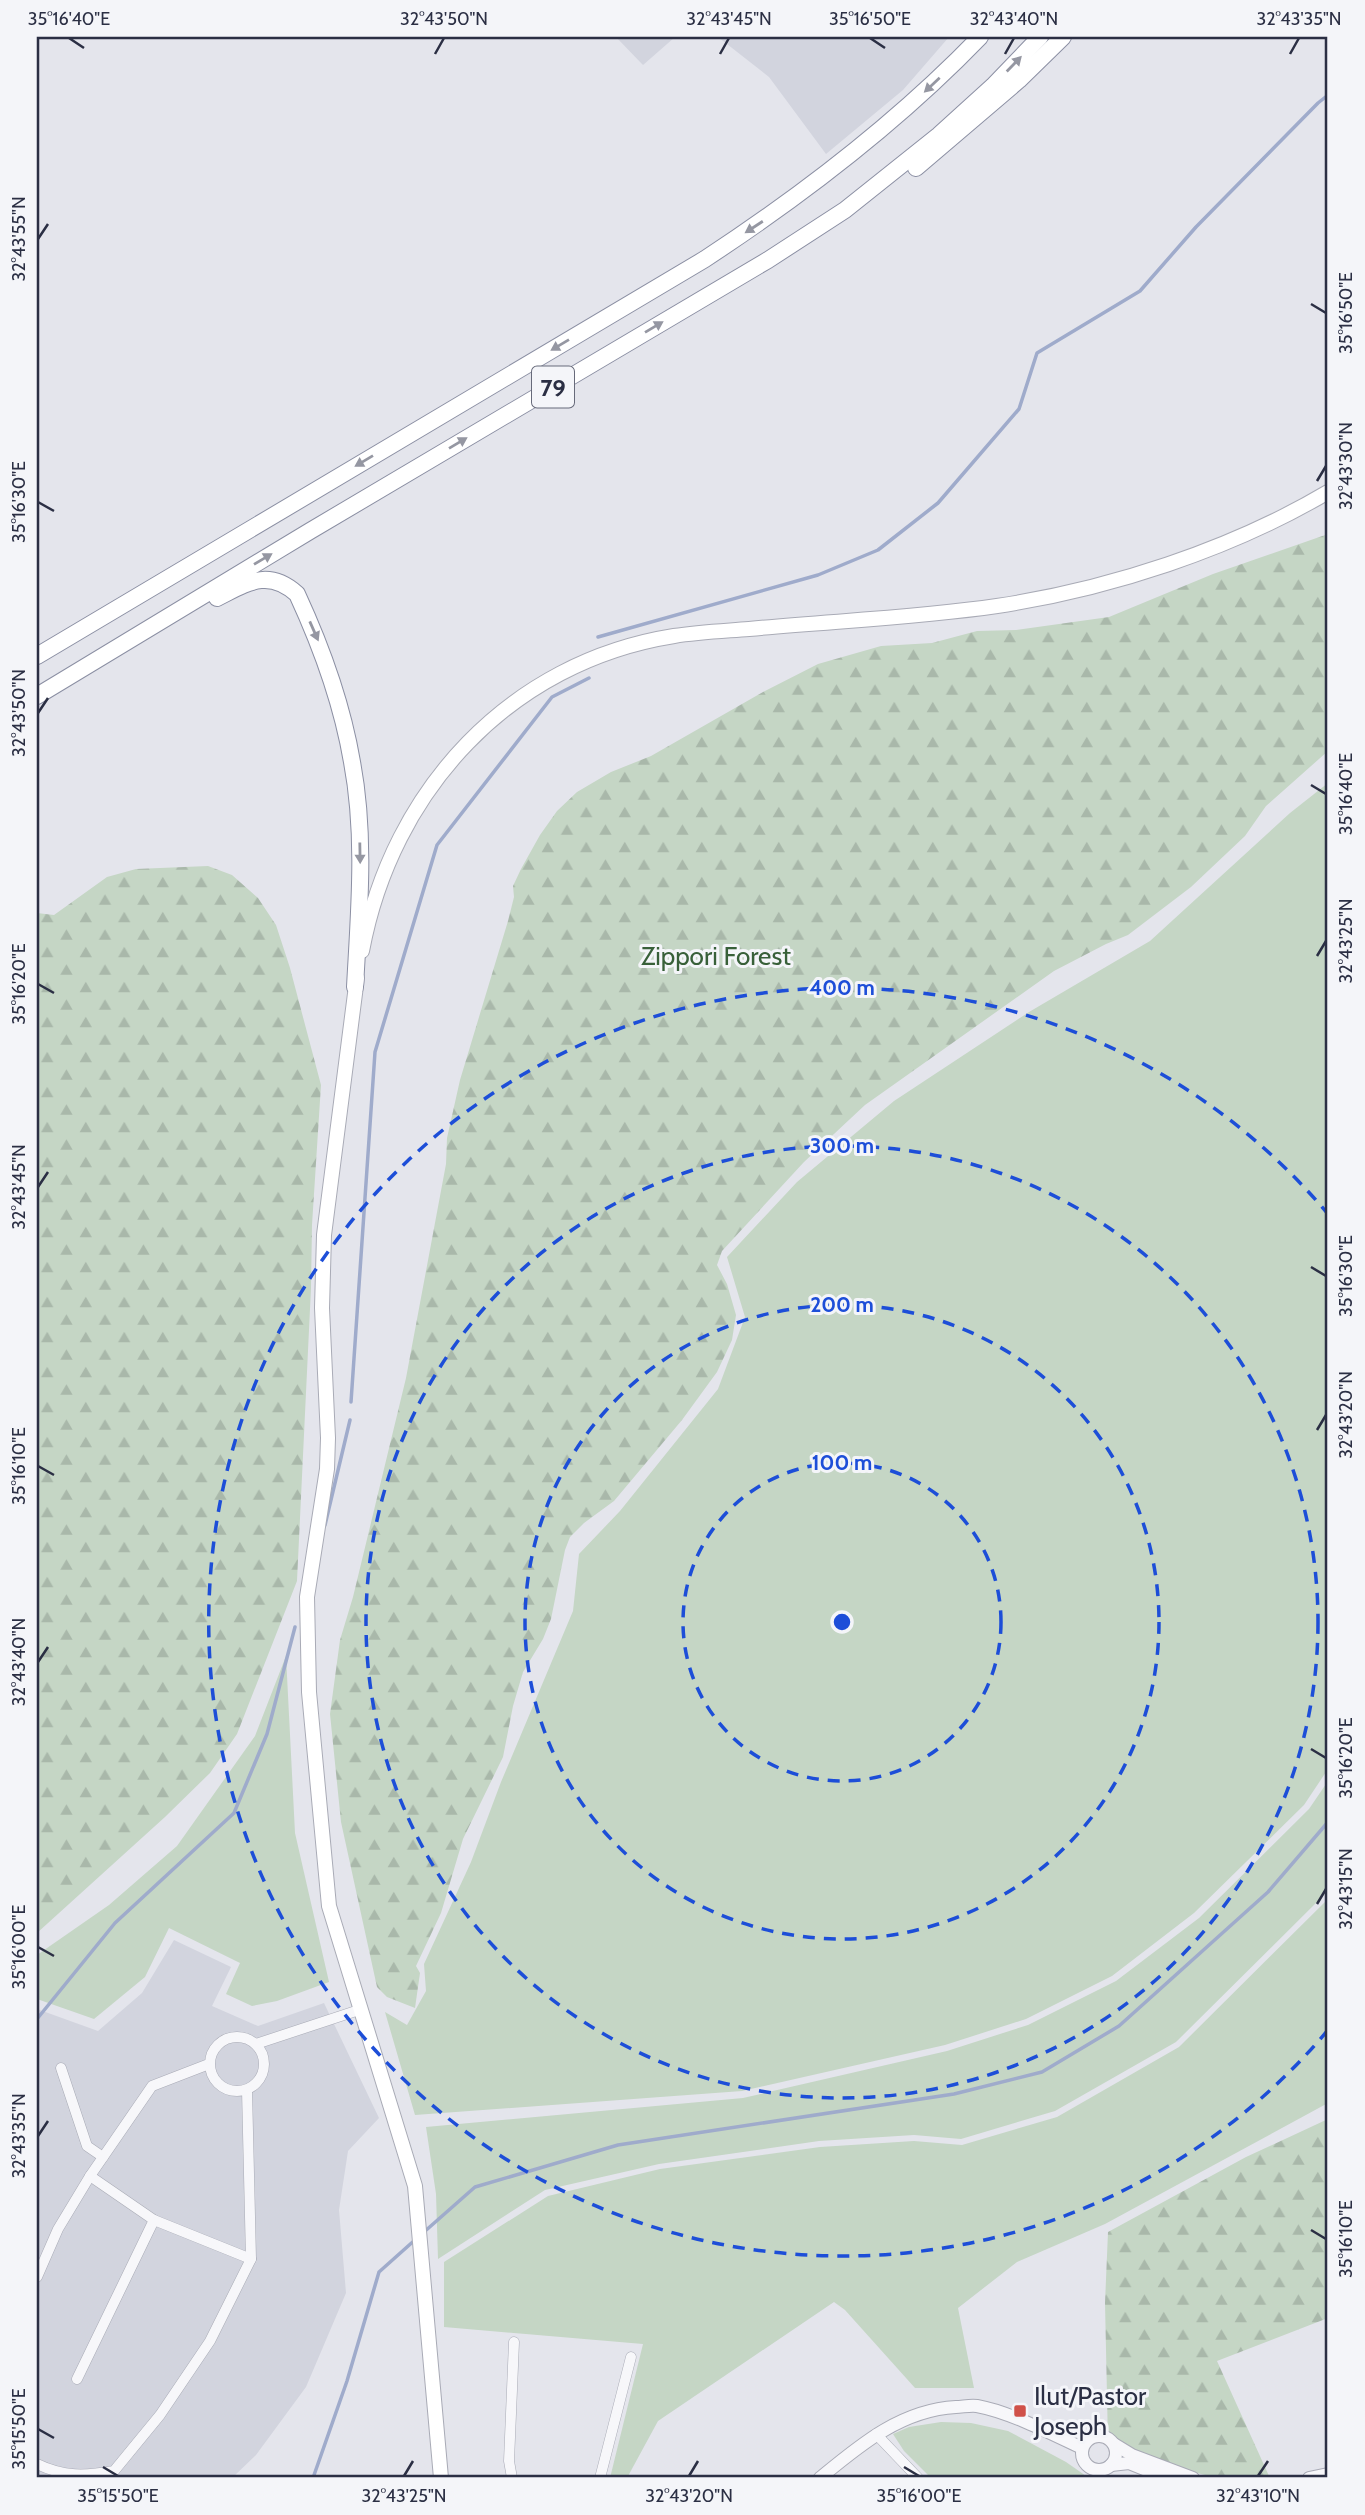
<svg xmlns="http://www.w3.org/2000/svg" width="1365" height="2515" viewBox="0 0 1365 2515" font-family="Cabin,sans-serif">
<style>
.built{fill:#d2d4de}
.grass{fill:#c5d6c5}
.forest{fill:url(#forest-firs)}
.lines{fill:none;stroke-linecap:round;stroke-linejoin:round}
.stream{stroke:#9fabcb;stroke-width:3.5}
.minor-casing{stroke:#a9abb6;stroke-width:11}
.tertiary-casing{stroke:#a9abb6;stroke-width:14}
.secondary-casing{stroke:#a9abb6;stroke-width:16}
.trunk-casing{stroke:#8b8fa3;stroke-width:18}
.minor{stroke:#f7f7fa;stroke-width:10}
.tertiary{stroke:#f7f7fa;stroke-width:12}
.secondary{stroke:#fff;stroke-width:14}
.trunk{stroke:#fff;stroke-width:16}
.oneway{fill:#9597a2}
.ticks{fill:none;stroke:#2b2f44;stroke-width:2.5}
.ring{fill:none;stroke:#1d4ed8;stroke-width:3.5;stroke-dasharray:12 9}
.poi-dot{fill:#d05149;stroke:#f4f5f9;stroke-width:2.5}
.labels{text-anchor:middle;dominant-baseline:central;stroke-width:6;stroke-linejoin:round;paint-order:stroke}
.shield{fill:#f4f5f9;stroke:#676a7a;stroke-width:2}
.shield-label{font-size:24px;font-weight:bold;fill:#2b2f44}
.park-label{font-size:26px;fill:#386039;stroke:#f4f5f9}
.poi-label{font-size:26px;fill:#2b2f44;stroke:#f4f5f9;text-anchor:start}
.centre{fill:#1d4ed8;stroke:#f4f5f9;stroke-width:3.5}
.ring-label{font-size:21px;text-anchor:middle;font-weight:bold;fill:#1d4ed8;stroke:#f4f5f9;stroke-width:6;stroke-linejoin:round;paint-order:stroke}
.neatline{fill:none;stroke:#2b2f44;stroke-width:2.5}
.ticks-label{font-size:18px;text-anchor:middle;fill:#2b2f44}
</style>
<defs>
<pattern id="forest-firs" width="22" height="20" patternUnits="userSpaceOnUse" patternTransform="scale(1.75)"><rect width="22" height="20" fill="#c5d6c5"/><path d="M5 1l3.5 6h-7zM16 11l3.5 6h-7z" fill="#a9b8aa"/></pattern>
</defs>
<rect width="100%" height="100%" fill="#e4e5ec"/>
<!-- built -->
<g class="built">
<polygon points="616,37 675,37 643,65"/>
<polygon points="718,37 949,37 903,90 826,154 769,77"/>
<polygon points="174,1940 231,1967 212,2006 258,2026 324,2003 379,2118 348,2151 339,2210 346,2293 306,2387 256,2455 232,2478 37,2478 37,2009 98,2031 142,1993"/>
</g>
<!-- grass -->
<g class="grass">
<polygon points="1328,783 1328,1769 1304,1805 1194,1913 1112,1976 1026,2019 945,2045 742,2091 415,2115 385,2012 407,2025 426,1991 424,1964 471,1862 501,1782 573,1611 579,1554 620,1511 718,1389 745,1317 727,1257 797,1182 894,1101 1029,1012 1150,941 1290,813"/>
<polygon points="286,1656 295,1833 329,1982 277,2001 252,2006 226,1994 240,1963 169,1928 145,1977 94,2019 37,1999 37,1955 109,1905 177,1846 255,1736"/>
<polygon points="1328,1781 1328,1889 1324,1895 1176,2042 1055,2111 961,2139 914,2135 819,2141 659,2164 545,2190 438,2259 436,2194 426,2127 743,2098 947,2051 1028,2025 1116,1981 1199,1918 1309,1809"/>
<polygon points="1328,1899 1328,2103 1105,2224 1017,2262 958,2308 974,2388 915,2388 845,2310 834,2302 658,2421 627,2478 610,2478 643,2344 444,2327 444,2262 548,2196 660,2169 820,2147 914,2141 962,2145 1057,2117 1179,2047"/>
<polygon points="941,2422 971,2423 1008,2431 1066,2462 1089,2478 931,2478 904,2451 893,2434 909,2427"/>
</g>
<!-- forest -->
<g class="forest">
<polygon points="1328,534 1328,751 1266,806 1245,836 1191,887 1128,935 1106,944 1054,971 865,1105 804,1162 722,1251 717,1265 727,1284 736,1315 732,1340 717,1372 682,1420 614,1501 584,1523 570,1537 565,1550 551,1619 543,1639 523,1672 513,1706 503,1757 463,1839 441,1913 416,1966 420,1973 415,2008 387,1997 377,1987 341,1822 330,1714 340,1640 353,1597 406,1378 446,1164 447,1138 460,1080 508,921 514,897 513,886 521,869 540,835 557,811 577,792 611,772 651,756 763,692 818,664 881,646 932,643 977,631 1016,630 1109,617 1213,574"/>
<polygon points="208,866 232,875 258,898 276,925 290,968 321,1085 312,1225 311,1288 297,1581 237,1734 210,1773 165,1817 37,1933 37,913 54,915 107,877 136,869"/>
<polygon points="1328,2119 1328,2318 1217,2361 1269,2476 1217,2478 1185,2470 1108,2443 1105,2303 1108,2232 1246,2157"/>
</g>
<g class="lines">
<!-- stream -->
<g class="stream">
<polyline points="598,637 818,575 878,550 938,503 1019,409 1037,353 1140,291 1196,227 1318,103 1328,95"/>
<polyline points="351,1402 375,1052 437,845 552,697 589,678"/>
<polyline points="325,1525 350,1420"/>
<polyline points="37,2019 115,1923 234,1813 267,1734 295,1627"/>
<polyline points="424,2232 475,2187 618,2145 954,2094 1042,2072 1119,2026 1268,1892 1328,1822"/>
<polyline points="313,2478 347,2381 379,2272 416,2239"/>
</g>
<defs>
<g id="minor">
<circle cx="237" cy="2064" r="27"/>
<polyline points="256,2044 362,2009"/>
<polyline points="61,2068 87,2146 103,2157"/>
<polyline points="247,2090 251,2259"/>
<polyline points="37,2277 58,2229 90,2176 152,2086 209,2064"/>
<polyline points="77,2379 154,2220"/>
<polyline points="876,2434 918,2478"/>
<path d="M37,2464c27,13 48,12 77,7l46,-56 50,-74 41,-82 -97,-39 -64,-44"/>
<polyline points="512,2478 509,2461 514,2342"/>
<polyline points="600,2478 631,2357"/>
</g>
<g id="tertiary">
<circle cx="1099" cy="2453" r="17"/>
<polyline points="1114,2444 1132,2455 1193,2478"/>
<polyline points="1111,2465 1129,2463 1166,2478"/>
<path d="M820,2478c40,-33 81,-68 136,-71 6,0 14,-2 21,-1 33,6 75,28 105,42"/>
<polyline points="1309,2478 1328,2474"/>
</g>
<g id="secondary">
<path d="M362,951c30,-161 148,-289 312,-315 25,-4 50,-5 75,-7 82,-8 166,-11 248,-23 112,-17 233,-56 331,-114"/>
<polyline points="357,978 324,1235 322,1308 328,1438 327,1469 307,1597 309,1692 329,1906 415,2186 441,2478"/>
</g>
<g id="trunk">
<polyline points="916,168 1019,80 1063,37"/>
<path d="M217,598c30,-15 51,-30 80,-4 25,54 45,109 55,168 14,74 7,150 3,225"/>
<path d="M37,656l668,-397c99,-65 192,-136 275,-222"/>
<polyline points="37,696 310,531 768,260 845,210 939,135 993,86 1040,37"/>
</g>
</defs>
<!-- minor casing -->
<use href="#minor" class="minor-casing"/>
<!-- tertiary casing -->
<use href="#tertiary" class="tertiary-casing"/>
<!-- secondary casing -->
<use href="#secondary" class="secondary-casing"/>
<!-- trunk casing -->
<use href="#trunk" class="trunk-casing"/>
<!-- minor -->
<use href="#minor" class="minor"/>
<!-- tertiary -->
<use href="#tertiary" class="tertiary"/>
<!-- secondary -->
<use href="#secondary" class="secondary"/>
<!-- trunk -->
<use href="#trunk" class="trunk"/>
</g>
<!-- one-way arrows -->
<defs><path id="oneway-solid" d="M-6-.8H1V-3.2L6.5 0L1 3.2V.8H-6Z" transform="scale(1.75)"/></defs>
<g class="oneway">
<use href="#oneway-solid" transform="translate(1014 64) rotate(-46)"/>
<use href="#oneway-solid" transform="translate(932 85) rotate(137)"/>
<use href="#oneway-solid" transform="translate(754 227) rotate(147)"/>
<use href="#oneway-solid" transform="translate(654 327) rotate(-31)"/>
<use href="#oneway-solid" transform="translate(560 345) rotate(149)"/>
<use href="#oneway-solid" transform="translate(458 443) rotate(-31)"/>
<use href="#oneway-solid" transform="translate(364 461) rotate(149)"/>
<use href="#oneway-solid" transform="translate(263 559) rotate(-31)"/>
<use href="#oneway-solid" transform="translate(314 631) rotate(66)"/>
<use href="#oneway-solid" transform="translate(360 853) rotate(89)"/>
</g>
<!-- ticks -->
<path class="ticks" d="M69,38l15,10M870,38l15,10M435,54l9,-16M720,54l9,-16M1005,54l9,-16M1290,54l9,-16M38,239l10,-15M1311,304l15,9M1317,481l9,-15M38,502l16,9M38,713l10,-15M1311,785l15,9M1317,956l9,-15M38,984l16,9M38,1187l10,-15M1311,1267l15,9M1317,1430l9,-15M38,1466l16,9M38,1662l10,-15M1311,1749l15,9M1317,1904l9,-15M38,1947l16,9M38,2136l10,-15M1311,2230l15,9M38,2429l16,9M103,2467l15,9M904,2467l15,9M404,2476l9,-15M689,2476l9,-15M1258,2476l10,-15"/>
<!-- distance rings -->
<g class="ring">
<circle cx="842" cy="1622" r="159"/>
<circle cx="842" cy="1622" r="317"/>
<circle cx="842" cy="1622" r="476"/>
<path d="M1328 2030A634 634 0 1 1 1328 1214"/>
</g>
<!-- markers -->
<rect class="poi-dot" x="1013" y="2404" width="14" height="14" rx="3.5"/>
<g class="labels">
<!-- shield labels -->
<rect class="shield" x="532" y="366.5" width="42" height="41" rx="5"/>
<g class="shield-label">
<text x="553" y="387">79</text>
</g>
<!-- park labels -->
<g class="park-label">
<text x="716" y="956">Zippori Forest</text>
</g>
<!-- poi labels -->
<g class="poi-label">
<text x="1034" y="2396">Ilut/Pastor<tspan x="1034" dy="30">Joseph</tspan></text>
</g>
</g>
<circle cx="842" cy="1622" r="10" class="centre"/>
<g class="ring-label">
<text x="842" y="995">400 m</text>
<text x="842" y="1153">300 m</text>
<text x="842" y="1312">200 m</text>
<text x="842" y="1470">100 m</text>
</g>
<!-- border -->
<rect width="1365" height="2515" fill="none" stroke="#f4f5f9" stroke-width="77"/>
<rect x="38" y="38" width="1288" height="2438" class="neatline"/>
<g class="ticks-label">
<text x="69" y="25">35°16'40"E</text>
<text x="444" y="25">32°43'50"N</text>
<text x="729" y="25">32°43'45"N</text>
<text x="870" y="25">35°16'50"E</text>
<text x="1014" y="25">32°43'40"N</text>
<text x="1299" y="25">32°43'35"N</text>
<text transform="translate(19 239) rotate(-90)" y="6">32°43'55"N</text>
<text transform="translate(1346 313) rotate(-90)" y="6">35°16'50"E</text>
<text transform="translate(1346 466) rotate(-90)" y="6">32°43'30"N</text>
<text transform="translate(19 502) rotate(-90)" y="6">35°16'30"E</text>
<text transform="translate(19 713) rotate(-90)" y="6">32°43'50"N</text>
<text transform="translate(1346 794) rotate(-90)" y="6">35°16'40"E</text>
<text transform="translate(1346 941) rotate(-90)" y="6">32°43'25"N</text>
<text transform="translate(19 984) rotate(-90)" y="6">35°16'20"E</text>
<text transform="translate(19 1187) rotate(-90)" y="6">32°43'45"N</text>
<text transform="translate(1346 1276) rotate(-90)" y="6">35°16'30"E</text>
<text transform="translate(1346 1415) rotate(-90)" y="6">32°43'20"N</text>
<text transform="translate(19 1466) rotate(-90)" y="6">35°16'10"E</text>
<text transform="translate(19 1662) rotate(-90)" y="6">32°43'40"N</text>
<text transform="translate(1346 1758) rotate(-90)" y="6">35°16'20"E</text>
<text transform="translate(1346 1889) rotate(-90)" y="6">32°43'15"N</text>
<text transform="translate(19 1947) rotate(-90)" y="6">35°16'00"E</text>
<text transform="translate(19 2136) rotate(-90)" y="6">32°43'35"N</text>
<text transform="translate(1346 2239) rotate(-90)" y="6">35°16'10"E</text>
<text transform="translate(19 2429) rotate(-90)" y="6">35°15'50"E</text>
<text x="118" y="2502">35°15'50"E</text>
<text x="404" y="2502">32°43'25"N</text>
<text x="689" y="2502">32°43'20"N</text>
<text x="919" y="2502">35°16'00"E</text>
<text x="1258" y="2502">32°43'10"N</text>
</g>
</svg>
